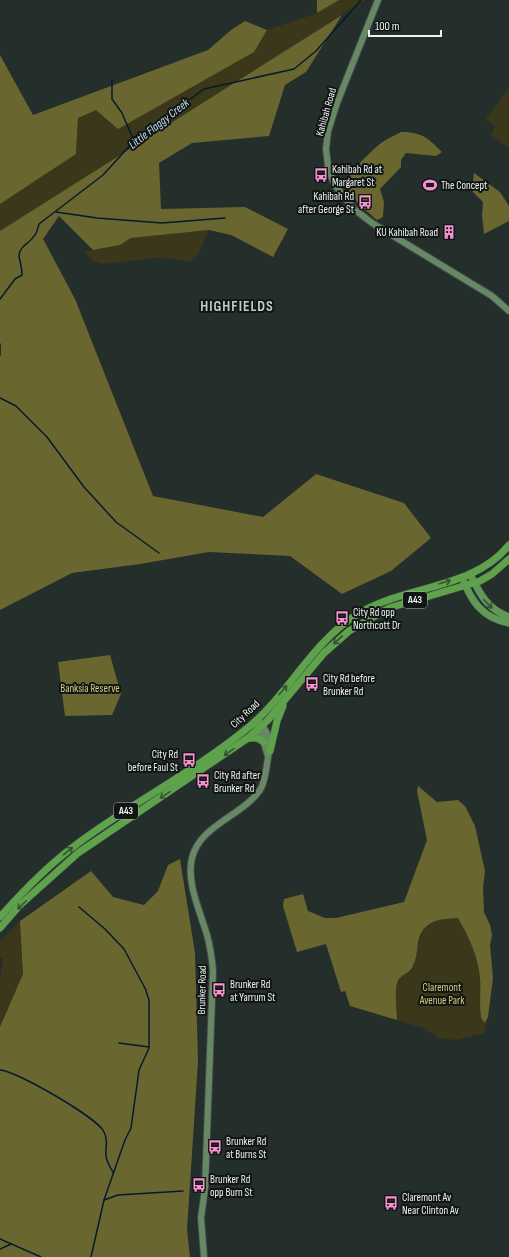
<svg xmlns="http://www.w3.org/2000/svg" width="509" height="1257" viewBox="0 0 509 1257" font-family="'Sofia Sans Condensed',sans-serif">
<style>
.green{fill:#3a371a}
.forest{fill:#6a6630}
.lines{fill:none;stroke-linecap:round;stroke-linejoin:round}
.stream{stroke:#031c2d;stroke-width:1.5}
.secondary-casing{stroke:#424b48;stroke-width:8}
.primary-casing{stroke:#424b48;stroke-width:8}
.trunk-casing{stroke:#424b48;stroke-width:8}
.secondary{stroke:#688865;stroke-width:6}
.primary{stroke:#629855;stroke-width:7}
.trunk{stroke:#5ea24b;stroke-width:7}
.oneway{stroke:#34542d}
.oneway2{stroke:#355031}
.labels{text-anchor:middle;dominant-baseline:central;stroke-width:4;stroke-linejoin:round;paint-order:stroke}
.shield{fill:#111514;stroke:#aab0ad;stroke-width:1}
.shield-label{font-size:10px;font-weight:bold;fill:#ebf2ef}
.street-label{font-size:11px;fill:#ebf2ef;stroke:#111514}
.poi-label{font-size:11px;fill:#ebf2ef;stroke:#111514;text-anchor:start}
.park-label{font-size:11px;fill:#d3cd7a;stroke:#111514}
.water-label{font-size:12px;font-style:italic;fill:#c2dff4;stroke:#111514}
.district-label{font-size:15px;font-weight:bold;letter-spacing:1px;fill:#bfccc7;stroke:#111514}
</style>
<rect width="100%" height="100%" fill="#242e2b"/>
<!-- green -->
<g class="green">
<polygon points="339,0 365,0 7,227 0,258 0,204 76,154 78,118 96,109 254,52 267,30 317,13"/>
<polygon points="509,87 509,148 491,135 495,126 486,119"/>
<polygon points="209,230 198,255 191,262 177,259 155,258 104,264 93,261 84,252 120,245 131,238"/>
<path d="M458,918c5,9 11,18 15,28 8,21 8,46 7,68l1,4 4,5v10l-29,7 -18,-2 -5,-5 -6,-2 -1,-2 -29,-9c0,-9 -4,-37 3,-42 6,-6 11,-5 14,-15 3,-6 3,-14 4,-21 5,-24 20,-23 40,-24z"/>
<polygon points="20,921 23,974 0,1027 0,977 3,959 0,957 0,941"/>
</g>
<!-- forest -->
<g class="forest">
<polygon points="317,0 339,0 317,13"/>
<polygon points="342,15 306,72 285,85 269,136 192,143 159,163 161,209 245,207 288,229 273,257 231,235 209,230 131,238 120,245 93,250 59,216 43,239 75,299 153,496 263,517 316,474 404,503 431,538 391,571 342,594 290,556 209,552 140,564 72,573 0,610 0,231"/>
<polygon points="245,21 267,30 254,52 118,129 96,110 78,118 76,154 0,204 0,55 33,115 208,50 231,30"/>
<path d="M401,132c21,0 27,6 41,20l-6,4 -30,-3 -5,7v7l-21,22 4,13 -1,15 -6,3c-8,-7 -30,-25 -30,-35 0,-12 28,-38 37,-44 6,-4 12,-6 17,-9z"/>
<polygon points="474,173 500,192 509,206 509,221 484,234 482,215 483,202 472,191"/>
<polygon points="110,655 121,694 112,715 65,716 58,662"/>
<path d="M418,786l19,16 21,-2 7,6 10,20 10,45 -2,16 1,25 6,13 2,10 -2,10 3,33 -5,39 -3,6 -4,-5c-2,-13 0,-26 -1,-40 -2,-22 -11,-41 -22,-60 -19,1 -35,2 -40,24 -1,7 -1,15 -4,21 -3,10 -8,9 -14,15 -7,5 -3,33 -3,42l-47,-14 -5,-15 -4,1 -15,-48 -29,8 -14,-46 1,-7 19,-5 5,17 17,7h11l68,-16 23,-62 -10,-49z"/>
<polygon points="180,859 195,953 198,1061 187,1230 190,1257 0,1257 0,1027 23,974 20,921 91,871 113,897 144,905 158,891 168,865"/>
</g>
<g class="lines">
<!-- stream -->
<g class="stream">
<polyline points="112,79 112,99 122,113 134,141"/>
<polyline points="56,212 97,218 162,223 225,218"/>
<path d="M0,299l15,-20 7,-4c0,-9 -2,-12 -3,-19 0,-10 11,-13 15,-20 3,-3 4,-8 5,-12l64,-49 31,-34 70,-52 90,-20 22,-18 45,-51"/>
<polyline points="0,344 0,355"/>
<polyline points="0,398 16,406 47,437 84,487 116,522 159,553"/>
<polyline points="79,907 105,929 124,949 146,990"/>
<polyline points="119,1043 149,1047"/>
<path d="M0,1070c15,0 98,48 104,62 5,9 1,14 2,23 0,6 4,12 7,17"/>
<polyline points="104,1200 118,1195 183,1191"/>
<polyline points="0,1239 41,1257"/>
<polyline points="0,1249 11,1244"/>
<polyline points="91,1257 104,1200 125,1140 131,1128 139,1070 149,1048 149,1000 146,991"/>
</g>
<defs>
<g id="secondary">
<polyline points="378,0 337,103 328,131 326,149 328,166 334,184 354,209 372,223 492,296 509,311"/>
<polyline points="254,722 260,729 268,757"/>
<path d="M204,1257l-3,-39 4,-30 8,-217c-1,-13 -3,-25 -6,-36 -7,-24 -21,-53 -15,-77 8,-33 50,-42 68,-68 6,-10 6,-22 8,-32 3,-17 1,-27 -11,-38"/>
</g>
<g id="primary">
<path d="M470,574c10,20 17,35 39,43"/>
<path d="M462,577c9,24 20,41 47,46"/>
</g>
<g id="trunk">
<polyline points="248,738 257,738 264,742"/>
<polyline points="270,751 277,721 283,706"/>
<path d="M0,917c24,-27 48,-52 77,-73 56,-42 119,-73 173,-118 39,-33 62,-83 106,-111 47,-30 118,-25 153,-70"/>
<polyline points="0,928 20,905 78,853 248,738 268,720 324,653 349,631 389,608 480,581 492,574 509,559"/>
</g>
</defs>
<!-- secondary casing -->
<use href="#secondary" class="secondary-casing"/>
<!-- primary casing -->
<use href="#primary" class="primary-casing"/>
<!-- trunk casing -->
<use href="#trunk" class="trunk-casing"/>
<!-- secondary -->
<use href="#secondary" class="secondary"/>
<!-- primary -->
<use href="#primary" class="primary"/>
<!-- trunk -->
<use href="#trunk" class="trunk"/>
</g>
<!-- one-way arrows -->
<defs><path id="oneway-shaft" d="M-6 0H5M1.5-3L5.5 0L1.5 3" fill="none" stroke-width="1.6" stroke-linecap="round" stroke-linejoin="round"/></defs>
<g class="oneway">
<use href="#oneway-shaft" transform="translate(445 582) rotate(-17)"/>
<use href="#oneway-shaft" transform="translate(338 640) rotate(137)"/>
<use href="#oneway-shaft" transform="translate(283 690) rotate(-50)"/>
<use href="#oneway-shaft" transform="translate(229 752) rotate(145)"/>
<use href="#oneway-shaft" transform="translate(165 795) rotate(146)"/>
<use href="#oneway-shaft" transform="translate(68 851) rotate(-39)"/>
<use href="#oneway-shaft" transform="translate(22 905) rotate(135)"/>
</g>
<use class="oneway2" href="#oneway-shaft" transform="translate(488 604) rotate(46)"/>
<!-- icons -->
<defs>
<symbol id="bus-bare" viewBox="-9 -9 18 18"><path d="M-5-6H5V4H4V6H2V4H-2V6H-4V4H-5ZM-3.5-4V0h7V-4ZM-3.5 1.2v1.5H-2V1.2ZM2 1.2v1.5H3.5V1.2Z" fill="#f690d0" stroke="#111514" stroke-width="2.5" paint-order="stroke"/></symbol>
<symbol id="stadium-bare" viewBox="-9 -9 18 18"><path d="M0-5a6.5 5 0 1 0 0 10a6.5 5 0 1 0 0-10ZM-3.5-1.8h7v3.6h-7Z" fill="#f690d0" stroke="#111514" stroke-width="2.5" paint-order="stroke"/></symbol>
<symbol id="building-bare" viewBox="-9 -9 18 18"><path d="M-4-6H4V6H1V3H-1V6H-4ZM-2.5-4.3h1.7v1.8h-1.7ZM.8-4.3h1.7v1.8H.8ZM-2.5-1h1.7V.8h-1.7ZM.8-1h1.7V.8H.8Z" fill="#f690d0" stroke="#111514" stroke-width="2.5" paint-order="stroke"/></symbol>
</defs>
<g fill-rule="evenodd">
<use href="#bus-bare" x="311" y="165" width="20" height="20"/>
<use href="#stadium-bare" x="420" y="175" width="20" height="20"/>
<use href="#bus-bare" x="355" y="192" width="20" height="20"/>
<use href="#building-bare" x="439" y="222" width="20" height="20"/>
<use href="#bus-bare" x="332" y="608" width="20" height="20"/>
<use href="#bus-bare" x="302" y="674" width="20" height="20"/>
<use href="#bus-bare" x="179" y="750" width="20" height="20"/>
<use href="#bus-bare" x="193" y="771" width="20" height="20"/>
<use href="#bus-bare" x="209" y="980" width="20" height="20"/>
<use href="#bus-bare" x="205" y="1137" width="20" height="20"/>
<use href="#bus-bare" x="189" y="1175" width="20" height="20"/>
<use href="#bus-bare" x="381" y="1193" width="20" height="20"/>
</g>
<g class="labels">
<!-- shield labels -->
<g class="shield">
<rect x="403" y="592" width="24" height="16" rx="3"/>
<rect x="114" y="803" width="24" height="16" rx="3"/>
</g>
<g class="shield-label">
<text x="415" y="600">A43</text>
<text x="126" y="811">A43</text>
</g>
<!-- street labels -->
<g class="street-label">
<text transform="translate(326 112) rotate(-74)">Kahibah Road</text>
<text transform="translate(245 714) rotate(-43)">City Road</text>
<text transform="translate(202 990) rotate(-89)">Brunker Road</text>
</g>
<!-- poi labels -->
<g class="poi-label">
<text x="332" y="169">Kahibah Rd at<tspan x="332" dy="13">Margaret St</tspan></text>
<text x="441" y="185">The Concept</text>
<text x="354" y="196" text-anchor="end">Kahibah Rd<tspan x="354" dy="13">after George St</tspan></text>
<text x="438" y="232" text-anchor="end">KU Kahibah Road</text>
<text x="353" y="612">City Rd opp<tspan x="353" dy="13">Northcott Dr</tspan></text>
<text x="323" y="678">City Rd before<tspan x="323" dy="13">Brunker Rd</tspan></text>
<text x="178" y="754" text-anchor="end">City Rd<tspan x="178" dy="13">before Faul St</tspan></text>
<text x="214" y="775">City Rd after<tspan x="214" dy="13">Brunker Rd</tspan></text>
<text x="230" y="984">Brunker Rd<tspan x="230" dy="13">at Yarrum St</tspan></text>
<text x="226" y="1141">Brunker Rd<tspan x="226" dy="13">at Burns St</tspan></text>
<text x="210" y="1179">Brunker Rd<tspan x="210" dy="13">opp Burn St</tspan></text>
<text x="402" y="1197">Claremont Av<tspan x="402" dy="13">Near Clinton Av</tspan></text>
</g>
<!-- park labels -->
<g class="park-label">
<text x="90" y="688">Banksia Reserve</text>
<text x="442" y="987">Claremont<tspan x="442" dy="13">Avenue Park</tspan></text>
</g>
<!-- water labels -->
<g class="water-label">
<text transform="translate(159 124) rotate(-38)">Little Flaggy Creek</text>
</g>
<!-- district labels -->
<g class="district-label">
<text x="237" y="306">HIGHFIELDS</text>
</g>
</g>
<!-- scale -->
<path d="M369 30v6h72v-6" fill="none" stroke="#ebf2ef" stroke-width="2"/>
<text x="375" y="30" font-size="12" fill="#ebf2ef" stroke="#111514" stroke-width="3" paint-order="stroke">100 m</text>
</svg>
